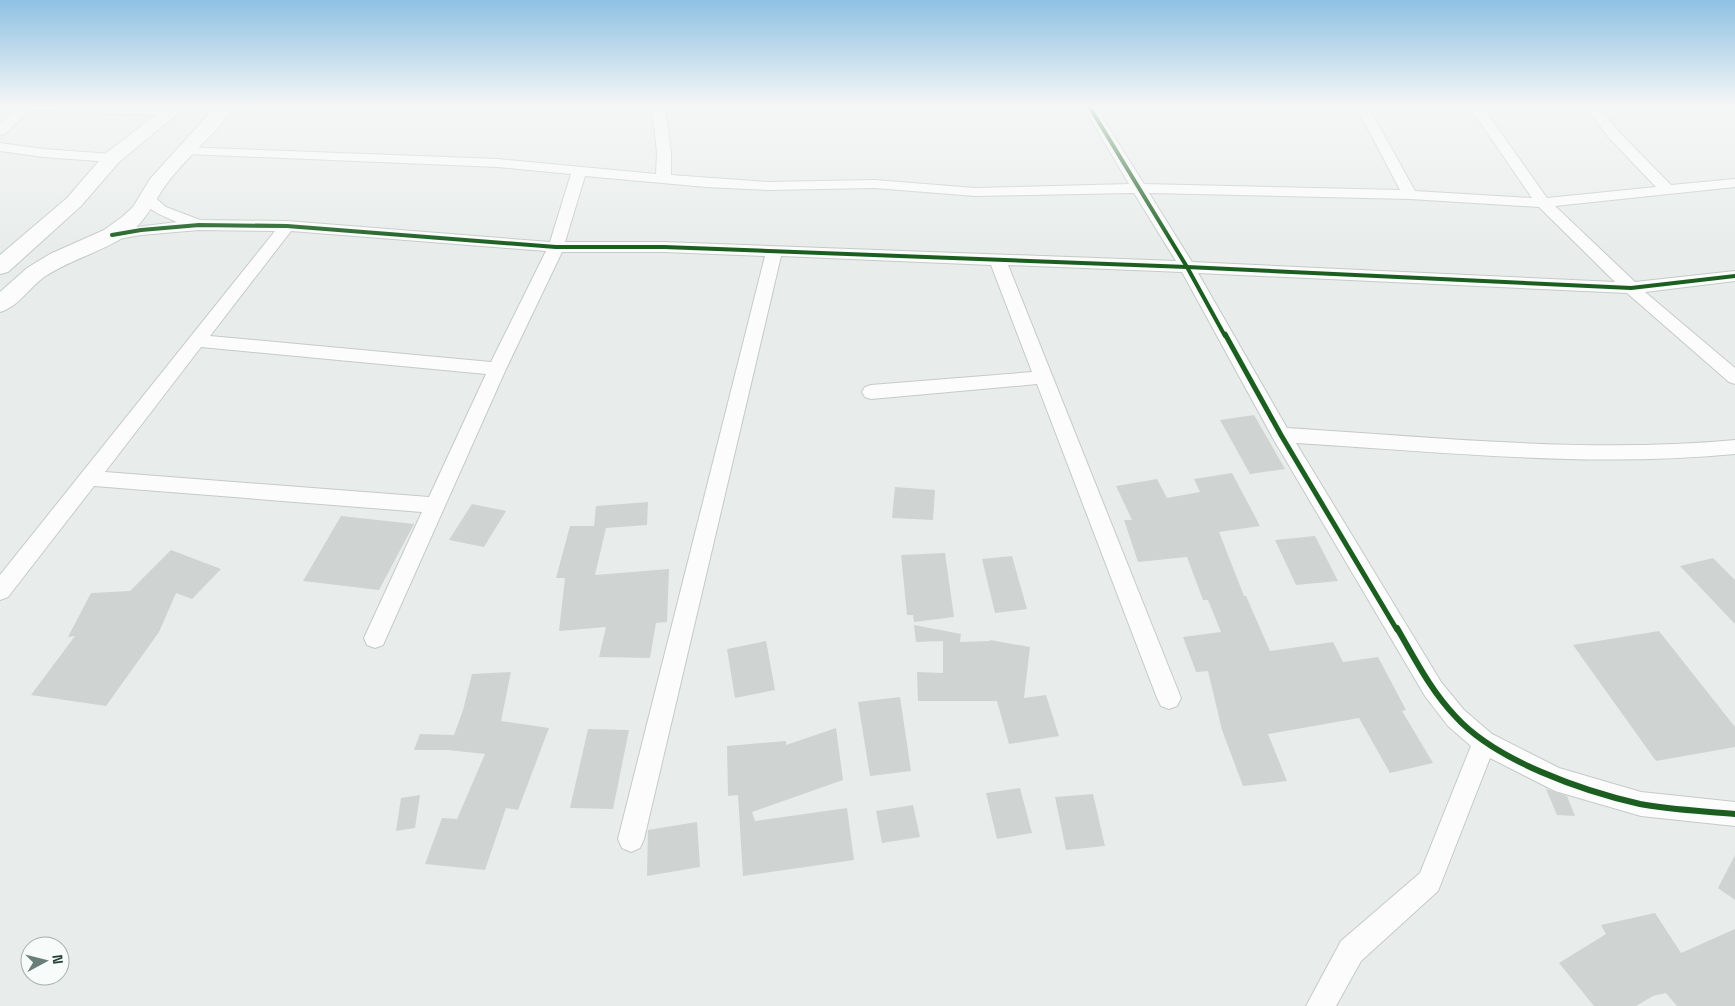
<svg xmlns="http://www.w3.org/2000/svg" width="1735" height="1006" viewBox="0 0 1735 1006" font-family="'Space Grotesk',sans-serif">
<style>
.building{fill:#cfd4d2}
.lines{fill:none;stroke-linecap:round;stroke-linejoin:round}
.street-casing{stroke:#c5cac8;stroke-width:2}
.secondary-casing{stroke:#c3cbc8;stroke-width:2}
.street{fill:#fcfcfc;fill-rule:evenodd}
.secondary{fill:#fcfcfc;fill-rule:evenodd}
.cycleway-far2-casing{stroke:#f7fbf9;stroke-width:6}
.cycleway-far1-casing{stroke:#f7fbf9;stroke-width:8}
.cycleway-casing{stroke:#f7fbf9;stroke-width:9}
.cycleway-far2{stroke:#1b5e20;stroke-width:4}
.cycleway-far1{stroke:#1b5e20;stroke-width:5}
.cycleway{stroke:#1b5e20;stroke-width:6}
</style>
<rect width="100%" height="100%" fill="#e8edeb"/>
<!-- building -->
<g class="building">
<polygon points="1254,415 1285,469 1250,474 1220,420"/>
<polygon points="1232,473 1260,526 1219,532 1244,596 1246,596 1270,651 1333,642 1343,662 1378,657 1406,710 1402,711 1433,763 1390,773 1359,718 1268,734 1287,781 1243,786 1222,730 1208,671 1196,672 1183,637 1221,632 1208,600 1203,600 1187,557 1138,562 1124,520 1132,520 1116,486 1157,479 1167,498 1200,492 1194,479"/>
<polygon points="895,487 935,490 933,520 892,518"/>
<polygon points="648,502 647,525 606,528 595,575 669,569 667,622 656,623 650,658 599,657 606,627 559,631 565,578 556,578 570,526 594,526 596,506"/>
<polygon points="472,504 506,511 484,547 449,540"/>
<polygon points="341,516 414,524 379,590 303,581"/>
<polygon points="1315,536 1338,581 1296,585 1275,540"/>
<polygon points="171,550 221,569 192,599 176,593 159,632 106,706 31,695 75,636 68,637 91,593 130,591"/>
<polygon points="945,553 954,617 914,622 913,615 907,615 901,555"/>
<polygon points="1012,556 1027,609 995,613 982,559"/>
<polygon points="1713,558 1735,580 1735,624 1680,566"/>
<polygon points="914,625 961,634 960,642 990,641 990,640 1030,647 1024,698 1046,695 1059,736 1009,744 997,701 918,701 917,672 943,673 943,641 916,642"/>
<polygon points="1659,631 1735,727 1735,747 1656,761 1573,645"/>
<polygon points="766,641 775,690 735,698 727,649"/>
<polygon points="511,672 501,721 549,728 518,810 506,808 485,870 425,864 442,818 457,819 485,754 448,750 414,750 420,734 454,735 463,710 472,674"/>
<polygon points="900,697 911,771 870,776 858,702"/>
<polygon points="836,728 843,780 752,812 755,821 847,808 854,860 743,876 738,795 728,796 727,746 786,741 786,745"/>
<polygon points="588,729 629,730 613,809 570,808"/>
<polygon points="1020,788 1032,833 997,839 986,793"/>
<polygon points="1546,789 1567,796 1575,816 1557,815"/>
<polygon points="1093,794 1105,846 1066,850 1055,797"/>
<polygon points="420,795 415,828 396,831 401,798"/>
<polygon points="913,805 920,837 882,843 876,811"/>
<polygon points="697,822 700,867 647,876 648,830"/>
<polygon points="1735,855 1735,900 1718,888"/>
<polygon points="1655,913 1681,953 1735,929 1735,1006 1677,1006 1666,993 1653,996 1636,1006 1594,1006 1559,963 1606,934 1601,925"/>
</g>
<g class="lines">
<defs>
<g id="street">
<polygon points="20,106 170,108 177,112 170,116 30,110 5,134 0,135 0,124"/>
<path d="M652,106h13l6,47v22l97,7 107,-2 100,8 154,-4 -46,-78h12l49,78 256,6 -44,-84h12l47,85 117,7 -63,-92h13l65,92 109,-11 -46,-48 -25,-33h13l22,27 51,52 64,-6v8l-180,19 80,76 100,-11v10l-90,11 90,76v16l-6,-2 -102,-89 -429,-20 89,155c147,9 301,26 448,12v14c-144,14 -295,-2 -439,-11l145,239 23,28 28,24 67,34 82,24 94,10v24l-94,-10 -86,-25 -65,-33 -52,133 -77,70 -25,45h-30l35,-65 79,-68 51,-127 -23,-20 -23,-30 -151,-256 -92,-168 -174,-7 173,433 -4,8 -8,3 -8,-3 -4,-8 -120,-314 -166,15 -6,-2 -3,-5 3,-5 6,-2 161,-13 -41,-107 -210,-9 -137,583 -4,9 -9,4 -9,-4 -4,-9 147,-583 -101,-4h-102l-56,117 -123,276 -8,3 -8,-3 -3,-7 58,-126 -328,-26 -86,111 -8,3v-25l275,-344 -76,-1 -58,5 -29,5 -6,-2 -2,-3 2,-3 6,-2 65,-8c-14,-6 -28,-11 -37,-24l2,-3h10l14,12 34,13 87,1 263,21 21,-68 -73,-7 -311,-13 -5,-1 -2,-3 2,-3 316,12 158,15 1,-21zM585,176l121,11 62,3 107,-2 100,8 159,-3 42,68 -512,-19h-99zM1149,193l261,6 129,8 76,75 -423,-20zM291,231l255,20 -55,111 -281,-26zM201,347l285,27 -57,123 -324,-25z"/>
<polygon points="0,143 43,149 112,154 117,155 119,158 117,161 112,162 43,157 0,151"/>
</g>
<g id="secondary">
<polygon points="167,106 187,106 119,162 81,206 8,272 0,274 0,255 67,198 105,154"/>
<path d="M216,106h19c-20,29 -49,51 -70,80 -15,22 -21,40 -46,54 -24,14 -51,21 -75,37 -15,11 -26,30 -44,35v-20l27,-24 23,-14 54,-24 18,-13 11,-10 17,-28z"/>
</g>
</defs>
<!-- street casing -->
<use href="#street" class="street-casing"/>
<!-- secondary casing -->
<use href="#secondary" class="secondary-casing"/>
<!-- street -->
<use href="#street" class="street"/>
<!-- secondary -->
<use href="#secondary" class="secondary"/>
<defs>
<g id="cycleway-far2">
<polyline points="1089,106 1187,267 1225,336"/>
<polyline points="112,235 141,230 199,225 287,226 556,247 664,247 1187,267 1631,288 1735,276"/>
</g>
<polyline id="cycleway-far1" points="1225,334 1281,435 1397,630"/>
<path id="cycleway" d="M1397,628c18,31 34,63 59,89 40,44 127,74 184,87 31,6 64,7 95,10"/>
</defs>
<!-- cycleway-far2 casing -->
<use href="#cycleway-far2" class="cycleway-far2-casing"/>
<!-- cycleway-far1 casing -->
<use href="#cycleway-far1" class="cycleway-far1-casing"/>
<!-- cycleway casing -->
<use href="#cycleway" class="cycleway-casing"/>
<!-- cycleway-far2 -->
<use href="#cycleway-far2" class="cycleway-far2"/>
<!-- cycleway-far1 -->
<use href="#cycleway-far1" class="cycleway-far1"/>
<!-- cycleway -->
<use href="#cycleway" class="cycleway"/>
</g>
<!-- sky -->
<linearGradient id="sky" x2="0" y2="1"><stop stop-color="#8fc1e3"/><stop offset="0.43" stop-color="#f5f7f6"/><stop offset="1" stop-color="#f5f7f6" stop-opacity="0"/></linearGradient>
<rect width="1735" height="246" fill="url(#sky)"/>
<!-- north arrow -->
<g transform="translate(45 961) rotate(83)"><circle r="24" fill="#f7fbf9" stroke="#a3b1ad"/>
<path d="M0-4L9 19L0 12L-9 19Z" fill="#697e78"/>
<text y="-8" font-size="14" font-weight="bold" text-anchor="middle" fill="#24423a">N</text>
</g>
</svg>
